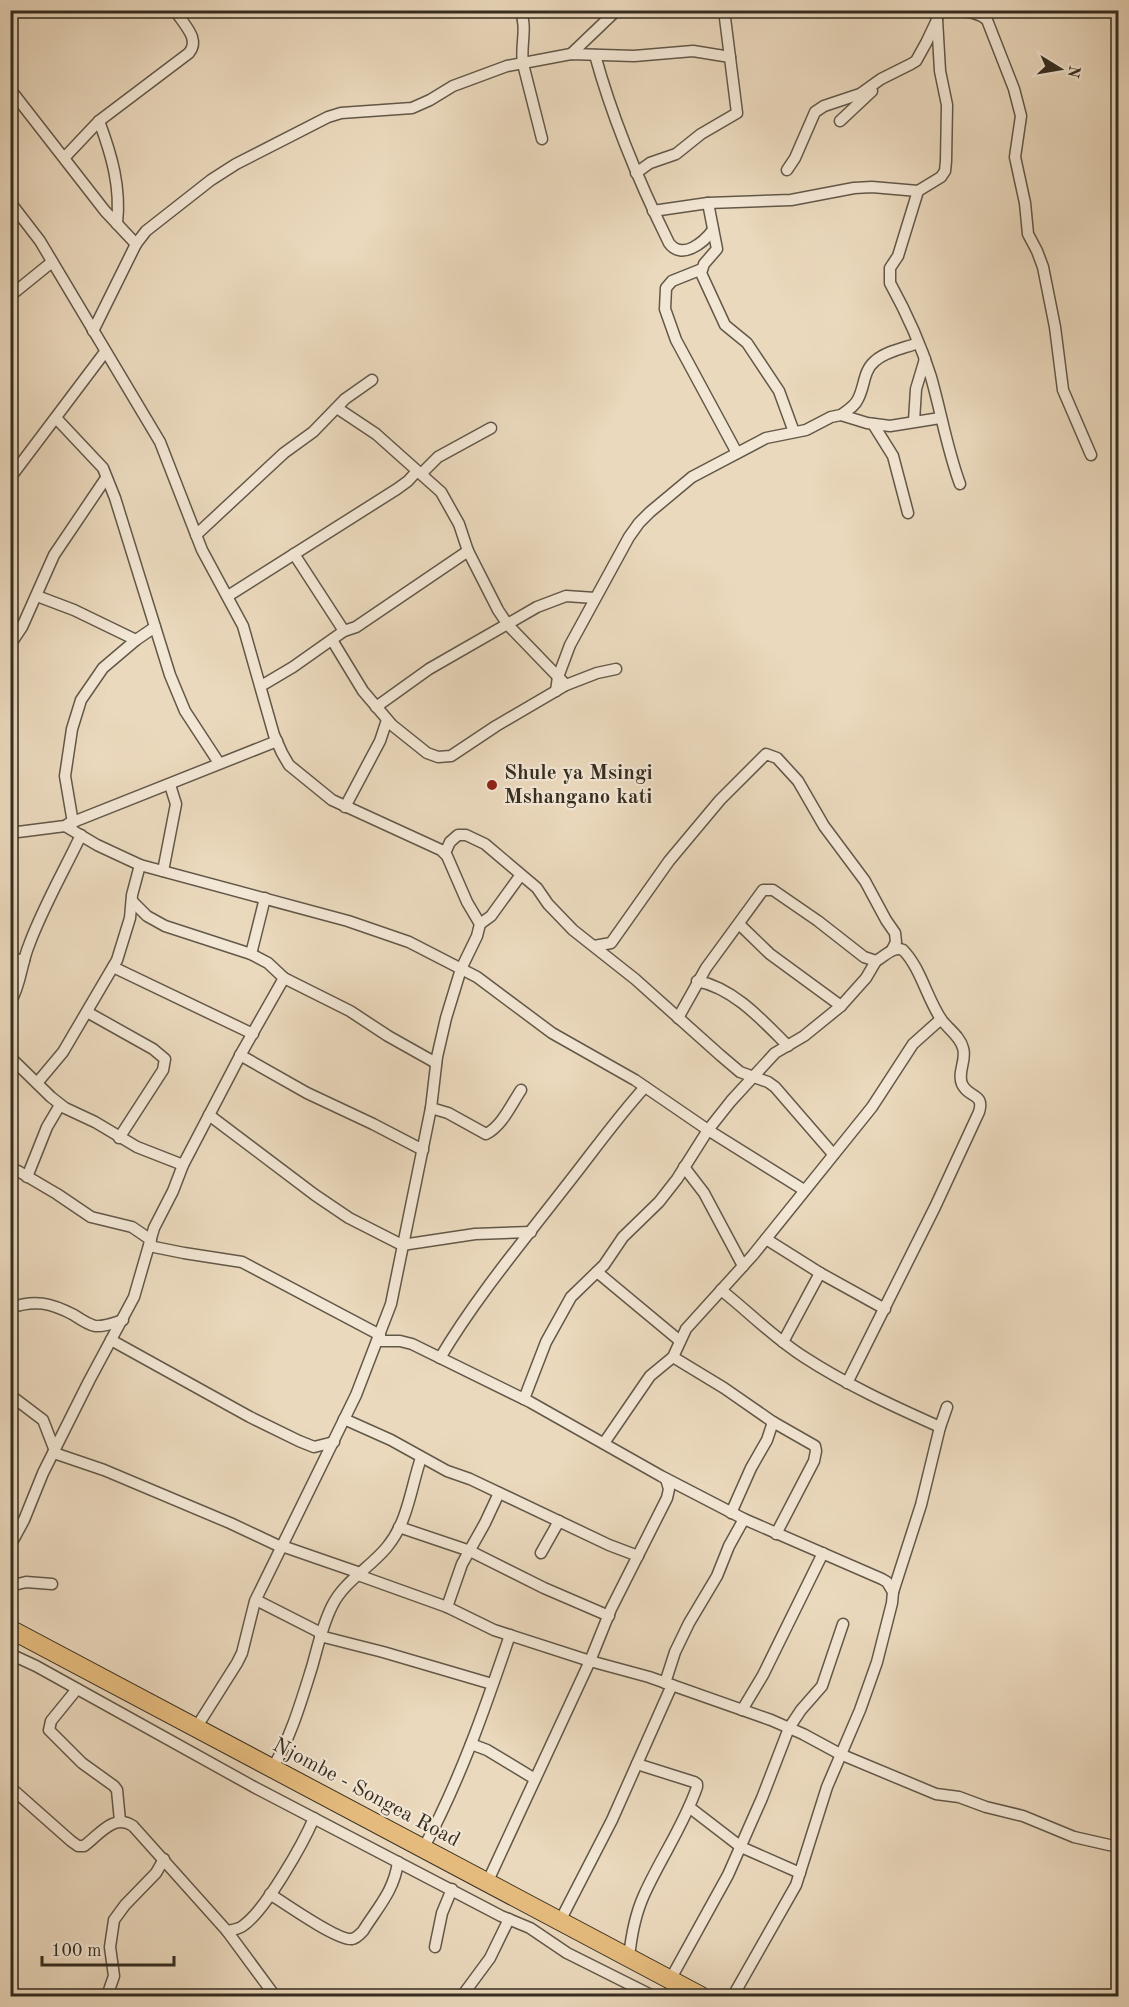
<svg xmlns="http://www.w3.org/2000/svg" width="1129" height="2007" viewBox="0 0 1129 2007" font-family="'Old Standard TT',serif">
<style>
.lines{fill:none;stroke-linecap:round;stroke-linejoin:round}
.street-casing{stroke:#625848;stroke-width:13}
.highway-casing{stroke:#352d21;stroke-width:20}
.street{stroke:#f2e6d4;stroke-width:10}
.highway{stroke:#e6bc7e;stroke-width:18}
.poi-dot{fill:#8f2418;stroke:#f2e6d4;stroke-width:2}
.labels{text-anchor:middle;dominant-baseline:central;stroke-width:4.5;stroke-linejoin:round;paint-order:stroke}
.poi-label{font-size:21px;font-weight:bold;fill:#352d21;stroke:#f2e6d4;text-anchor:start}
.street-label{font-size:21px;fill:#352d21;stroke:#f2e6d4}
</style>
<rect width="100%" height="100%" fill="#ebd9bd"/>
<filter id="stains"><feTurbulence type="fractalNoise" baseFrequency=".00333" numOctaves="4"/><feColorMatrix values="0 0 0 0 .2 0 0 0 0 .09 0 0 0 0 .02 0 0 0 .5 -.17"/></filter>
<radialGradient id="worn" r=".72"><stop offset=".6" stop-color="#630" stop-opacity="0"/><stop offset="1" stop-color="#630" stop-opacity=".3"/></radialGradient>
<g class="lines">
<defs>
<g id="street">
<path d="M520,10c8,18 0,35 3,54l19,75"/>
<path d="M934,10l3,9 3,52 7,34 -1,56 -1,10 -4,6 -23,14 -20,65 -8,12v15c16,29 31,62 41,94 10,35 16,72 29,107"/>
<path d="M951,10c12,2 27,1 36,10l27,69 7,27 -6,41 10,46 3,31 9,17 6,16 12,60 8,63 28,65"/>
<polyline points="571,54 617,10"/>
<path d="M595,55c18,66 44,127 74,188 13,18 35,-1 44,-13"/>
<polyline points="10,89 105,211 136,244"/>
<path d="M99,121c13,35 22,66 18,103"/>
<polyline points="840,121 872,91"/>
<path d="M65,157l34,-36 90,-68c12,-14 -6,-29 -14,-43"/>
<polyline points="787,170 795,158 815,112 824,106 860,94 881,79 911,64 916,61 926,43 937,20"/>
<polyline points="636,173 650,163 676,154 701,134 737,113 724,10"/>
<polyline points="10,202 40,241 160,442 202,550 243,626 274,735 282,753 289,765 332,800 441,850 447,856 467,902 480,924 477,936 461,969 446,1018 437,1057 431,1108 391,1304 356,1395 255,1601 242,1653 237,1663 196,1728"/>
<polyline points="708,203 717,249 704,264 701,273 725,325 747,343 779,391 794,432"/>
<polyline points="653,211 708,203 791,200 854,188 872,187 918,191"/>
<polyline points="702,269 672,281 666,288 665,309 676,340 737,453"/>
<polyline points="10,296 52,262"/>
<polyline points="93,331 136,244 146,231 211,180 236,164 328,117 341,113 412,108 430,100 453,86 507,66 571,54 634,56 693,51 730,57"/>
<polyline points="337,408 376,434 441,492 459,524 468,551 498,610 508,625 566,685"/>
<path d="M841,415c7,-5 14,-9 17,-16 7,-13 5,-28 17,-38 11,-10 30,-13 43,-18"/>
<polyline points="56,418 103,468 115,498 170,675 185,711 219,763"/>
<polyline points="914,421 916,389 925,359"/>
<polyline points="873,424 893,456 908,513"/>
<polyline points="421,474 438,457 491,428"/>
<polyline points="10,478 105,352"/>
<polyline points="196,535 284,453 313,432 345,399 372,380"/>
<polyline points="294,554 344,631"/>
<polyline points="37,596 74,610 136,640"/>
<polyline points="228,596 397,489 408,481 417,471"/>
<polyline points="332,640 363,691 392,725 427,753 438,757 451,756 496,726 566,685 597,673 616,669"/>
<polyline points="10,645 22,627 54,555 106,478"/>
<polyline points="261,686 293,667 344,631 356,627 468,551"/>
<polyline points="556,691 558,677 570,645 629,537 639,523 650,512 692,477 766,438 806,430 831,417 841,415 867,423 890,426 940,418"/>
<polyline points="376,707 429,669 537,607 566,596 595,598"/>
<polyline points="345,807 380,741 387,720"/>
<polyline points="73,823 65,776 72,729 81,700 103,668 136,640 155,627"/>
<polyline points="68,824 277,741"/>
<polyline points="10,833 65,826 97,845 140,865 348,921 409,942 477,977 552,1033 635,1080 708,1130 804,1190"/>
<polyline points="445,853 450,842 458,835 466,835 485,844 537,888 548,904 573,930 635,979 720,1055 740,1072 768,1082 775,1087 833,1154"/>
<polyline points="163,871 176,804 170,785"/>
<polyline points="132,901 147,916 165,926 251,954 268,963 284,978 350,1011 388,1036 436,1063"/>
<polyline points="480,924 491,916 520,876"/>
<polyline points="739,924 770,954 841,1006"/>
<polyline points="594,946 611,943 669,861 720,800 766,754 777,758 798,781 824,826 865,881 886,920 895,933 896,942 892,950"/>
<polyline points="251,954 265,898"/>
<polyline points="10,958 24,961"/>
<polyline points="113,967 253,1034"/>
<path d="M697,981c37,7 66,40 91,65"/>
<path d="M10,1003c11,-18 11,-39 19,-58 14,-38 35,-74 52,-110"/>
<polyline points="87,1012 153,1049 165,1059 163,1070 119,1138"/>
<path d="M678,1018l28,-50 57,-78h10l45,31 46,36 12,4c9,-5 17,-15 27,-11 17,17 24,48 38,69 6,9 19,17 22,29 4,12 -6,24 -1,36 6,14 23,9 17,28l-44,95 -88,176"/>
<polyline points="240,1055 307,1093 373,1124 423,1150"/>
<polyline points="10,1057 51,1097 65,1108 95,1122 137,1147 183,1165"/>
<polyline points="37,1083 63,1052 117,960 130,918 132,895 140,865"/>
<path d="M431,1108l17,5 38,21c16,-8 25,-29 35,-44"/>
<polyline points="209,1115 315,1195 349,1218 402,1245 475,1234 531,1232"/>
<polyline points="684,1167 704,1193 743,1266"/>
<polyline points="10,1169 18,1171 57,1194 91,1217 132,1227 151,1240"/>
<polyline points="27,1177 47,1127 60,1105"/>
<polyline points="766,1239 820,1273 885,1309"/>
<polyline points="149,1246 184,1253 242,1262 380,1335"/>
<polyline points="597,1272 680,1341"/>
<path d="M721,1290c28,22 53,48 83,67 43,28 89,49 136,70"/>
<path d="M10,1308c25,-9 41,-5 64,7 6,4 13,9 21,11 9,1 19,-3 28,-6"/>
<polyline points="111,1340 250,1417 299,1441 314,1447 334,1442"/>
<polyline points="378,1341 400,1341 412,1344 530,1402 661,1476 744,1519 882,1579 887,1582 893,1592 892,1603 877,1662 860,1710 827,1787 796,1885 733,1996"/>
<polyline points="783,1342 820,1273"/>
<polyline points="673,1357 724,1388 773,1422 815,1446 816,1451 814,1461 776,1534"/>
<path d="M440,1358c35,-59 80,-113 122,-167 28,-35 53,-71 83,-104"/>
<polyline points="10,1395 43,1420 55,1451"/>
<polyline points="524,1399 546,1342 571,1297 604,1265 623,1237 659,1202 677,1179 708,1130 731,1101 775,1053 804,1036 841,1006 866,978 876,961"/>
<polyline points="344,1419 391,1440 447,1471 470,1479 609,1545 638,1556"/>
<polyline points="604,1443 650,1376 673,1357 686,1329 753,1255 872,1107 913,1044 941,1019"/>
<polyline points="54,1453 104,1470 230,1523 281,1547"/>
<polyline points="731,1513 751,1468 767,1440 773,1422"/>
<polyline points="399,1527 470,1551 544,1588 609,1616"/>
<polyline points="10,1546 24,1520 43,1473 89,1381 134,1297 154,1228 173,1191 183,1165 242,1052 284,978"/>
<polyline points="282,1546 360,1573"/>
<polyline points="541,1553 559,1521"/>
<polyline points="358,1575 447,1607 494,1630 590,1661 649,1677 771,1720 803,1734 840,1754 936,1794 959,1797 986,1807 1023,1816 1074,1837 1118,1847"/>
<polyline points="10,1586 26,1582 52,1584"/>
<polyline points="893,1592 921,1505 940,1427 947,1407"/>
<polyline points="256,1600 321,1633"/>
<polyline points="447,1607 462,1564 485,1523 499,1493"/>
<polyline points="320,1636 383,1652 492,1684"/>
<polyline points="10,1654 36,1666 254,1787 501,1916 530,1928 567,1953 653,1996"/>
<polyline points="665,1683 675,1652 689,1623 717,1576 729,1546 744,1519"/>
<polyline points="77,1689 51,1721 49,1730 82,1763 114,1786 117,1790 120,1821"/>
<polyline points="742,1710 763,1675 823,1553"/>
<polyline points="471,1744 487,1750 535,1779"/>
<path d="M272,1769c19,-32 29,-67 40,-102 6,-21 10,-41 20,-61 12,-25 38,-38 55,-59 21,-25 24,-60 34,-89"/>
<path d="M10,1787l61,54 7,5h6c15,-11 30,-33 49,-20l94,105 48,65"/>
<polyline points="689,1807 741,1847 800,1873"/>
<path d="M423,1849c37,-68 62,-141 87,-214"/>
<polyline points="487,1883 590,1661 611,1609 667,1498 669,1489 666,1479"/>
<path d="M270,1894c14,9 68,47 82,45 5,-1 8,-5 11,-8 15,-24 31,-40 35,-69"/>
<polyline points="560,1921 612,1820 672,1685"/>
<path d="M227,1931c5,-1 13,-2 17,-6 22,-16 59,-81 70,-107"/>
<polyline points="435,1947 442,1913 452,1889"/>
<path d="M629,1958c2,-21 6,-43 15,-63 16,-36 40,-70 53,-108v-3l-3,-2 -57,-18"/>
<polyline points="670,1980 728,1875 762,1798 789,1728 801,1710 822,1686 843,1624"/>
<polyline points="107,1996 114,1976 110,1947 114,1920 125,1905 156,1873 164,1859"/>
<polyline points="462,1996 490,1958 509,1919"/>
</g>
<polyline id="highway" points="10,1629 701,1996"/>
</defs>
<!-- street casing -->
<use href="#street" class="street-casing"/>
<!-- highway casing -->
<use href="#highway" class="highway-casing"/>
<!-- street -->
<use href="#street" class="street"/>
<!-- highway -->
<use href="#highway" class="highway"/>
</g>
<!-- markers -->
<circle class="poi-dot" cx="492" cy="785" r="6"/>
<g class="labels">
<!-- poi labels -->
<g class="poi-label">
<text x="504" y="773">Shule ya Msingi<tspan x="504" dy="24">Mshangano kati</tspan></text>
</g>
<!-- street labels -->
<g class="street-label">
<text transform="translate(366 1793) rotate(28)">Njombe - Songea Road</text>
</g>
</g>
<!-- margin -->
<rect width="1129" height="2007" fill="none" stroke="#ebd9bd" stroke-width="36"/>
<rect x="12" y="12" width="1105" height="1983" fill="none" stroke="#352d21" stroke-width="3"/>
<rect x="18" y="18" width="1093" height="1971" fill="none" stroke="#352d21" stroke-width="1.5"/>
<!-- north arrow -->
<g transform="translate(1060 69) rotate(101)" stroke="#f2e6d4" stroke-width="4.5" paint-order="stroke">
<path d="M0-4.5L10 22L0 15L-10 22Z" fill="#352d21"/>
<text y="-9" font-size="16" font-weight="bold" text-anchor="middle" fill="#352d21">N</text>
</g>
<!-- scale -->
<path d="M42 1956v9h132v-9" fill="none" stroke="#352d21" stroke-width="3"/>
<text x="51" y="1956" font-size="18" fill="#352d21" stroke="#f2e6d4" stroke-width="4.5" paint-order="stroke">100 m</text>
<rect width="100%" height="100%" filter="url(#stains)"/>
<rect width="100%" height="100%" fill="url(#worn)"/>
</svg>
